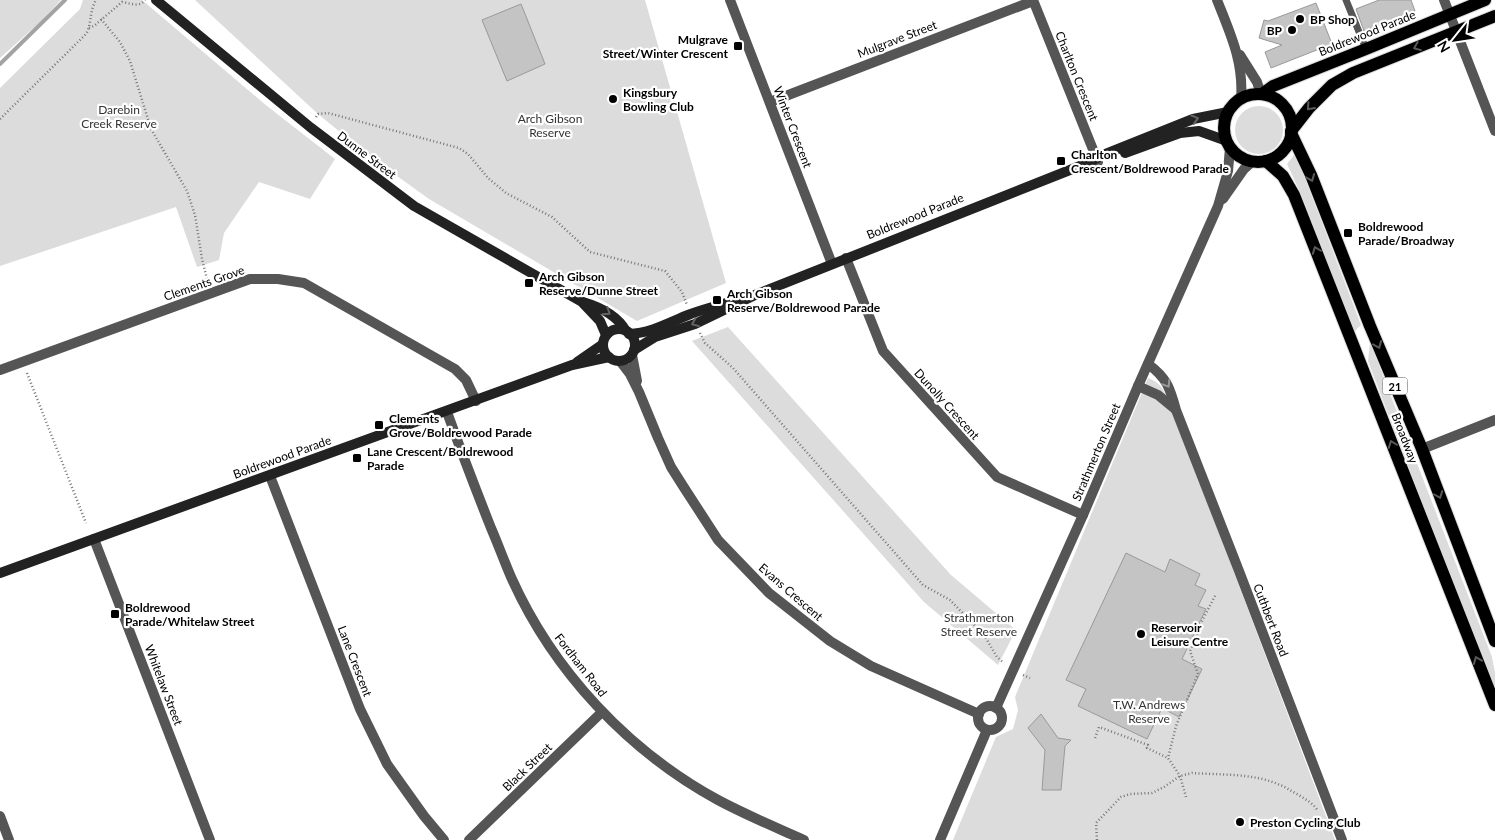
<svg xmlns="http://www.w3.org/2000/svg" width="1495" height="840" viewBox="0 0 1495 840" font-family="Lato,sans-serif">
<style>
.green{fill:#dcdcdc}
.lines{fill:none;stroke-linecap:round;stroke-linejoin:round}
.stream{stroke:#a3a3a3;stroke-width:4}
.building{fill:#c4c4c4;stroke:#999}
.primary-casing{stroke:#dbdbdb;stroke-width:14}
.path{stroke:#777;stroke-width:2.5;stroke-dasharray:1 2.5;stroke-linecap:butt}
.lane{stroke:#555;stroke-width:7}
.street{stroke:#555;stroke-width:10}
.secondary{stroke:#222;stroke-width:10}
.primary{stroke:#000;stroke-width:12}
.oneway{stroke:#595959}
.oneway2{stroke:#646464}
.oneway3{stroke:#999}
.poi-dot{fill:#000;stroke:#fff;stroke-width:2}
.labels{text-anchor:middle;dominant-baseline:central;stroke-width:4.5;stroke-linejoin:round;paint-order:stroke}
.shield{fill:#fff;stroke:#4c4c4c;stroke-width:1}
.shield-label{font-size:11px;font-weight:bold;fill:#000}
.poi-label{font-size:12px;font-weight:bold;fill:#000;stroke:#fff;text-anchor:start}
.street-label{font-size:12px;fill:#000;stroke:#fff}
.park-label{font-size:12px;fill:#333;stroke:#fff}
</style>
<rect width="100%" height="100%" fill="#fff"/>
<!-- green -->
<g class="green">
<polygon points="0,0 61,0 40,22 0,58"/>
<polygon points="83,0 142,0 267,106 335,159 310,199 259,182 224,233 219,260 197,267 176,207 0,266 0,88 80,9"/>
<polygon points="195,0 645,0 726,283 637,321 429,199 372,158 318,114"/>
<circle cx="1259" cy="130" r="24"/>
<polygon points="1294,155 1300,165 1361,325 1354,332 1301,194 1287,164"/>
<polygon points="728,327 951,575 1016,630 998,665 924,602 692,341"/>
<polygon points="1370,342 1492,657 1495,673 1495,695 1368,361"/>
<path d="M1148,378c16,6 17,16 24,30l163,432h-382l43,-103 17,-8 5,-19 -3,-13z"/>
</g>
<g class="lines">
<!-- stream -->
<polyline class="stream" points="0,64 65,0"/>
</g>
<!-- building -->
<g class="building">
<polygon points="1379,0 1411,0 1415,11 1364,31 1356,9"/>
<polygon points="1316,3 1332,44 1271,68 1265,52 1282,45 1259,38 1264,20 1268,21"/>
<polygon points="521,4 545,64 507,81 482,20"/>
<polygon points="1126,553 1165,572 1170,559 1200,574 1195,585 1206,590 1198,606 1206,609 1182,659 1202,669 1179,717 1162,708 1147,739 1078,706 1086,689 1066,680"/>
<polygon points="1041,714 1058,738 1071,740 1065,746 1061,790 1042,790 1045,750 1028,728"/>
</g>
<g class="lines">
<defs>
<g id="primary">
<polyline points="1262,94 1273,86 1366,49 1485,0"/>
<circle cx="1258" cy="128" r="34"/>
<polyline points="1291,131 1309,108 1332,85 1353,73 1495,16"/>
<polyline points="1291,133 1311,175 1370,326 1422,449 1495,641"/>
<polyline points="1266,161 1283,176 1294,195 1495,705"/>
</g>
</defs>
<!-- primary casing -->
<use href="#primary" class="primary-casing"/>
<!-- path -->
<g class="path">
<polyline points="101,19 120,42 130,61 151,129 187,191 195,215 202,259 207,279"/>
<path d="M89,28l5,-2 28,-24c8,1 17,6 23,-2"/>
<polyline points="316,117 318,114 328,113 459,148 468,154 488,178 506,193 552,217 590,252 665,271 682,292 687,305"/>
<path d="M0,119l86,-85c6,-10 3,-22 10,-34"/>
<polyline points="700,333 705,343 733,368 923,585 950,600 984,635 997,657 1004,663"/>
<polyline points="27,373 86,523"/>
<polyline points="1023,675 1030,678"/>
<polyline points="1095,738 1099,727 1148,745 1147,748 1168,758"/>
<polyline points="1186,797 1180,776 1168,758 1176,726 1198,674 1190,651 1203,619 1216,594"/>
<path d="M1097,840l-1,-17 25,-26 9,-3 22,-1 12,-6 16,-11 12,-3c28,2 62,0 88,12 6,2 11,6 17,9 8,5 16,9 21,17"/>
</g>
<!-- lane -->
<polyline class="lane" points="1346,0 1366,49"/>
<!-- street -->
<g class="street">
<polyline points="730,0 832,264"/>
<polyline points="1033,0 1098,162"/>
<path d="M1217,0c13,33 27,62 24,99"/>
<polyline points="1444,0 1495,131"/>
<polyline points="1240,55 1257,82 1261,94"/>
<polyline points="770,102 1033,1"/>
<polyline points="1223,199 1244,169 1253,161"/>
<polyline points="846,258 883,351 997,477 1083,515"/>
<polyline points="632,355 637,381"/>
<polyline points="620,361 630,374 639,392 658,438 671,467 683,486 718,540 769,593 830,641 871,666 979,714"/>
<path d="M1148,364c19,14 22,24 28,46l63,161 103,269"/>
<polyline points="0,370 250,279 278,279 304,283 455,369 466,380 476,401"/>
<polyline points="1138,386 1158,395 1175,409"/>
<path d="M447,412c14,39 29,78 44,116 7,16 13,33 20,49 42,94 117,174 207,223 28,15 57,27 86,40"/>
<polyline points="1422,449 1495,420"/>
<polyline points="270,476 360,709 387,764 424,816 444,840"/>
<polyline points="94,539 210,840"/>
<circle cx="990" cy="718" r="12"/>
<polyline points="996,708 1083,515 1138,386 1218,206 1228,171 1230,148"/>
<polyline points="0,816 9,840"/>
<polyline points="469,840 602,712"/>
<polyline points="940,840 987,730"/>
</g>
<!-- secondary -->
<g class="secondary">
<polyline points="156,0 310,127 414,206 582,302 600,321 606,335"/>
<polyline points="1125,153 1180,133 1199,131 1227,141"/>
<path d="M583,302c17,5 34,13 43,29"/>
<circle cx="619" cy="345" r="16"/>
<path d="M629,334c22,-1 39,-11 59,-19 12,-5 25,-8 38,-12"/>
<polyline points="634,350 655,337 695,324 755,295 1085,164 1103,155 1193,119 1228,112"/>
<polyline points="577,362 603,344"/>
<polyline points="0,573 572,365 609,357"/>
</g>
<!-- primary -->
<use href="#primary" class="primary"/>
</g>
<!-- one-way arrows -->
<defs><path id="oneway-chevron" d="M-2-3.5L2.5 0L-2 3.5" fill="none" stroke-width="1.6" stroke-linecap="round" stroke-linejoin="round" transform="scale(1.25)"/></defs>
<g class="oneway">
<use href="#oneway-chevron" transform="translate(1417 47) rotate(158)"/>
<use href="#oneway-chevron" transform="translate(1310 107) rotate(132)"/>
<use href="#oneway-chevron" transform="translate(1311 178) rotate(68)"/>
<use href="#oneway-chevron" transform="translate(1316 250) rotate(-111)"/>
<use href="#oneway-chevron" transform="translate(1378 345) rotate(67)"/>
<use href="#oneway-chevron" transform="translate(1392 444) rotate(-111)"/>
<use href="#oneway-chevron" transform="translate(1439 495) rotate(69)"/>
<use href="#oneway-chevron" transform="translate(1477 660) rotate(-112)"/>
</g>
<g class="oneway2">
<use href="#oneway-chevron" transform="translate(1195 119) rotate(-17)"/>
<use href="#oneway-chevron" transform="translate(607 312) rotate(33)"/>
<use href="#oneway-chevron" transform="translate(695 323) rotate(158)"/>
</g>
<use class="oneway3" href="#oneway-chevron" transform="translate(1167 384) rotate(58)"/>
<!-- markers -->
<g class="poi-dot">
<circle cx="1300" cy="19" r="5"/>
<circle cx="1292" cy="30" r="5"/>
<rect x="733" y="41" width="10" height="10" rx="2.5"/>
<circle cx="613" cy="99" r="5"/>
<rect x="1056" y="156" width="10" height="10" rx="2.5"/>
<rect x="1343" y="228" width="10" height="10" rx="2.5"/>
<rect x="524" y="278" width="10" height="10" rx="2.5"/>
<rect x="712" y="295" width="10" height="10" rx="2.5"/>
<rect x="374" y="420" width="10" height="10" rx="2.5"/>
<rect x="352" y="453" width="10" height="10" rx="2.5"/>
<rect x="110" y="609" width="10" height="10" rx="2.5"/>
<circle cx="1141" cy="634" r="5"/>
<circle cx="1240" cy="822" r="5"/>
</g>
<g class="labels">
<!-- shield labels -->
<rect class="shield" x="1382.5" y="377.5" width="25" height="17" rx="4"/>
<g class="shield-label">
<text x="1395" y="386">21</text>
</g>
<!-- poi labels -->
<g class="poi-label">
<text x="1310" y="19">BP Shop</text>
<text x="1282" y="30" text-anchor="end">BP</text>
<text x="728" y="39" text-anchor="end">Mulgrave<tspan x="728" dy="14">Street/Winter Crescent</tspan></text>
<text x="623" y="92">Kingsbury<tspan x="623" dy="14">Bowling Club</tspan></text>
<text x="1071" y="154">Charlton<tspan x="1071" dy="14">Crescent/Boldrewood Parade</tspan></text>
<text x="1358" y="226">Boldrewood<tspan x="1358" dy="14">Parade/Broadway</tspan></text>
<text x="539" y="276">Arch Gibson<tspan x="539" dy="14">Reserve/Dunne Street</tspan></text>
<text x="727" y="293">Arch Gibson<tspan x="727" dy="14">Reserve/Boldrewood Parade</tspan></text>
<text x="389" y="418">Clements<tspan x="389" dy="14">Grove/Boldrewood Parade</tspan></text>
<text x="367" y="451">Lane Crescent/Boldrewood<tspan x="367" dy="14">Parade</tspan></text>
<text x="125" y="607">Boldrewood<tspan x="125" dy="14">Parade/Whitelaw Street</tspan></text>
<text x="1151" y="627">Reservoir<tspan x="1151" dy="14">Leisure Centre</tspan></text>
<text x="1250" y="822">Preston Cycling Club</text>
</g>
<!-- street labels -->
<g class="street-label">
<text transform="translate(1367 33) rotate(-22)">Boldrewood Parade</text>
<text transform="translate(897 39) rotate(-21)">Mulgrave Street</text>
<text transform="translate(1077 76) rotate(68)">Charlton Crescent</text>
<text transform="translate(793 127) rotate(69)">Winter Crescent</text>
<text transform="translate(367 155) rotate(37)">Dunne Street</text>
<text transform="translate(915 216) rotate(-22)">Boldrewood Parade</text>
<text transform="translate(204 283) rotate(-19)">Clements Grove</text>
<text transform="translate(947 404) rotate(48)">Dunolly Crescent</text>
<text transform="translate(1405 438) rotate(69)">Broadway</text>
<text transform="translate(1096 452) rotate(-67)">Strathmerton Street</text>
<text transform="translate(282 457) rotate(-20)">Boldrewood Parade</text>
<text transform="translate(791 592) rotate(41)">Evans Crescent</text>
<text transform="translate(1271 620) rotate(69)">Cuthbert Road</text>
<text transform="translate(355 661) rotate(69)">Lane Crescent</text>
<text transform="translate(581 665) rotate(52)">Fordham Road</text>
<text transform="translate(164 685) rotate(69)">Whitelaw Street</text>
<text transform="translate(527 767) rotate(-44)">Black Street</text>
</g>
<!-- park labels -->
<g class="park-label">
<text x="119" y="109">Darebin<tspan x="119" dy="14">Creek Reserve</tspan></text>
<text x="550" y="118">Arch Gibson<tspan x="550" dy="14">Reserve</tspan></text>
<text x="979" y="617">Strathmerton<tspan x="979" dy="14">Street Reserve</tspan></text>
<text x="1149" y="704">T.W. Andrews<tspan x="1149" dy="14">Reserve</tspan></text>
</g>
</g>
<!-- north arrow -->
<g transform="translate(1455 40) rotate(240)" stroke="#ffffff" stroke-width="4" paint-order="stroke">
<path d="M0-4L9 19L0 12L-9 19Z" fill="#000000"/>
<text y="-8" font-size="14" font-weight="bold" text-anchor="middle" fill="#000000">N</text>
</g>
</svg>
